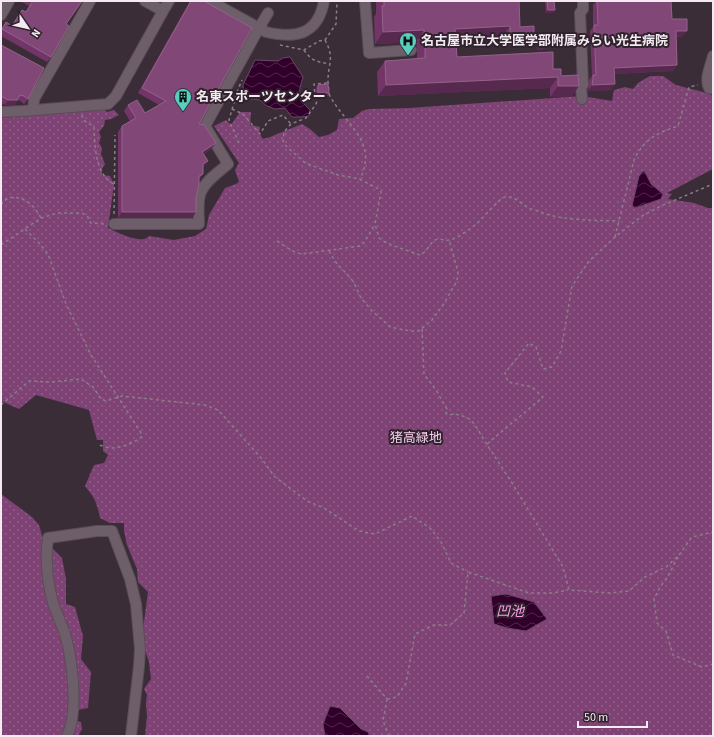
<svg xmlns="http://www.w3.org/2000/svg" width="714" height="737" viewBox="0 0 714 737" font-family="'Source Sans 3','Noto Sans JP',sans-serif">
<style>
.park{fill:url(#park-dots)}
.water{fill:url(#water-waves);stroke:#6b4666}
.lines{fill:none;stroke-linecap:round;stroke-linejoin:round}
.minor-casing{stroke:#594d56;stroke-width:12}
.path{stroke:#8a7e88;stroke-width:1.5;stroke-dasharray:3 3;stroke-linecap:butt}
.minor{stroke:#6e5e6a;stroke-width:10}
.wall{fill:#733568}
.shaded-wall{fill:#57294f}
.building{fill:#814877;stroke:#93628a}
.labels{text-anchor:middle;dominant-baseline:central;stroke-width:4;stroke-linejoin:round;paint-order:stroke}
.poi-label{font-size:13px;font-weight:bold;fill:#f4ebf2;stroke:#31232e;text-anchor:start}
.park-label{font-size:13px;fill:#f5ceec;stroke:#31232e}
.water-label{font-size:14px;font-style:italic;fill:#fd9dea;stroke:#31232e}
</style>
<defs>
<pattern id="park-dots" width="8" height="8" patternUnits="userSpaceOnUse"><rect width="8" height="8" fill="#7e4274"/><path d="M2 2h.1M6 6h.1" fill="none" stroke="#915d88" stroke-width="1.8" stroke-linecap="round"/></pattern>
<pattern id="water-waves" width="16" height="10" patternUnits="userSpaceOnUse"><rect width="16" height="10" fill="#30002a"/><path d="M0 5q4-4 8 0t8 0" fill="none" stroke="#4f2549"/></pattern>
</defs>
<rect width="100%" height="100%" fill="#3b2d38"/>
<!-- park -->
<g class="park">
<path d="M650,76h13l13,9 31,8 6,3v73l-46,24 5,1 -4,5 26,4 14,5h5v528h-568l2,-20 -1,-13 1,-8 -3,-6 7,-10 -2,-17 -4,-12 -2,-21 5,-37 -10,-10 -1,-13 -10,-24 -3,-14v-8h-14l-10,-5c-3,-15 -5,-20 -15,-32l9,-21 10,-2 4,-8 -5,-4v-11h-6l-8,-30 -53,-15 -17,14 -18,-8v-283l23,-2 77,-10 6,6 7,-2 5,5 -8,4 -6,1 -1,6 -5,6 2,5 -2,6 3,5 -1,6 4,10 -3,5v6l8,1 4,8 -6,44c9,4 26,13 36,11 1,0 4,-2 5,-3l25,4 21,-4 11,-7 3,-14 16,-27 11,-4 3,-2 -4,-12 4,-7 -25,-37 12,-6 5,5 9,-13h11l-1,13 10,2 -1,6 4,6 7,-2 32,-13 8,5 9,8 9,-2 9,-5 2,-11 14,-1 9,-7 7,-2 40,-1 173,-12 30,5 2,-11 11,-3 8,2 5,-6z"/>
<polygon points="1,494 32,517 39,525 43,539 62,558 66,579 66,604 75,607 83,636 81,659 91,672 88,708 73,711 71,719 81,722 82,729 78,736 1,736"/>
</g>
<!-- water -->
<g class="water">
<path d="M290,57l13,20c-5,16 -6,21 7,33l-1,6 -7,1h-10l-7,-9 -10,1 -8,-3 -7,-6 -16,-2 -1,-13 12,-25 23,1 5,-3z"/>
<polygon points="643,171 645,172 651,184 663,194 661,199 635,208 632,206 639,176"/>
<polygon points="506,594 534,602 547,619 526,631 507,628 494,624 491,596"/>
<polygon points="330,706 340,708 361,729 368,732 370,736 325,736 323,724"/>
</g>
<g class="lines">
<defs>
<g id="minor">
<path d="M210,1l56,31c29,7 52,3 58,-31"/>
<polyline points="365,1 369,53 411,50"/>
<polyline points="163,11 169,1"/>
<polyline points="1,15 9,1"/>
<path d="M713,56c-2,9 -9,23 -4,32l4,1"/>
<polyline points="582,99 581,87 583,85 580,13 583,9 583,1"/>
<polyline points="33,110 34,99 90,1"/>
<polyline points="1,112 23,111 108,104 116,96 163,11 145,1"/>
<path d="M114,224h85c0,-10 -2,-23 2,-32 5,-12 18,-20 27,-28l-23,-38 54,-98 9,-15"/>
<path d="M67,736c12,-23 5,-78 -2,-102 -4,-12 -10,-23 -13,-35 -3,-12 -5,-24 -5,-36 -1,-9 0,-17 1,-25l49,-7h15l18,48 6,25 4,45 -1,17 -8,70"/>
</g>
</defs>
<!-- minor casing -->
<use href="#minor" class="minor-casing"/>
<!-- path -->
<g class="path">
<path d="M325,40c10,18 3,23 3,41 0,5 1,9 1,13l-2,1"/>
<polyline points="280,45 304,50 319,41 325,40 336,24 337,1"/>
<path d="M304,50c7,11 14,12 26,14"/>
<path d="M329,94c15,30 50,47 31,85"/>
<polyline points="317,96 315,96 314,84 328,83"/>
<path d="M319,96l-3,8 -10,14 -15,6 -7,8 -1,9 3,5 19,17 33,12 12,2 9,2 20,10 2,3 -6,32 4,14 4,3 11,5 26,9c8,-4 9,-11 15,-15 5,-2 10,1 15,0 8,-2 20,-11 26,-16 7,-5 23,-26 29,-27 10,-2 15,7 24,11 4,2 9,3 14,5 24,8 50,7 76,8"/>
<polyline points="232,109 243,114 260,134 268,121 283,115 291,124"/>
<path d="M82,115l1,5 10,6 1,2c1,18 1,47 20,56"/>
<polyline points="239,143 229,120 237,92 242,80"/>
<path d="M1,205c6,-10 16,-9 25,-4 6,3 12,11 15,17"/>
<polyline points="114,214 115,135"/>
<path d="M25,229l14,14 9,11 18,50 25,51 50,78 1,3c-7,7 -19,11 -30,12 -4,0 -9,-2 -13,-3"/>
<path d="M615,237l19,-77c10,-21 23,-27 44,-34l11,-39 9,-2"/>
<path d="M277,241c8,5 15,11 25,13l58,-8 4,-3 11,-19"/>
<polyline points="1,245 41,218 51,215 58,213 82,213 88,217 89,221 91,223 104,224"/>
<polyline points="329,251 337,264 346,273 352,280 356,287 361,298 372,311 378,316 390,327 410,331 419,331 432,320 443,305 457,281 458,272 449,240"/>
<polyline points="422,329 424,374 436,390 444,404 447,409 446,413 448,415 455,414 466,417 471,420 477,428 484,440 512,483 563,567 569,590 610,593 629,591 645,577 666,567 679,555 692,537 713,532"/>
<polyline points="1,405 29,381 51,382 81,379 93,387 101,399 106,401 122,396 205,405 218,410 262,459 274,476 307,501 324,508 359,531 375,534 412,516 430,528 441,542 451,563 468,572"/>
<polyline points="487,444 543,397 532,387 508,382 505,373 529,343 536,347 543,369 552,367 561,351 572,286 589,261 615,237 642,216 661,206 713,184"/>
<polyline points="678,557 667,578 660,587 654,599 657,623 666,631 673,655 702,667 713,664"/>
<polyline points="367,676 387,699"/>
<polyline points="387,699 397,697 406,683 415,634 434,625 450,625 464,613 468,572 529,593 553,593 568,590"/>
<polyline points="387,699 383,721 389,736"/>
</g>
<!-- minor -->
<use href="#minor" class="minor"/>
</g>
<!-- wall -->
<g class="wall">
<polygon points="20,1 82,1 66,24 51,57 47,62 1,36 1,30 6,22 12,26 22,10 26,12 29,6"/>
<polygon points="190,1 204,1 199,124 216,143 211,149 204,154 208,161 203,167 203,174 199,179 196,197 196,212 192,218 118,218 118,132 122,126 130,121 124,111 128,105 145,113 159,105 138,93"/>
<polygon points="377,1 519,1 520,27 526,45 502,46 502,37 456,39 457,57 553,69 561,76 579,86 571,97 550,97 550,88 378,96 377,72 385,61 417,59 417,50 416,42 375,44 374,17 376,14 376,3"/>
<polygon points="545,1 554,1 555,10 553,13 546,13"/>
<polygon points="596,1 671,1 672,19 683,36 676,37 677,65 673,71 614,74 611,90 588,91 589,85 589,80 592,76 590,31 593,27 593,5"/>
<polygon points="539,39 545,49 537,50 537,41"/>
<polygon points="1,45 28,99 24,104 19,100 18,101 17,101 14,105 5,105 1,103"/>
<polygon points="318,85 329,93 327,96 316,96 316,88"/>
</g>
<!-- shaded-wall -->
<g class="shaded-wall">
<polygon points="548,10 555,10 553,13 546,13"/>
<polygon points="510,26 502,37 448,40 455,29"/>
<polygon points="424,30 416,42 375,44 383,32"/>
<polygon points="676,31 687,31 683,36 672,37"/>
<polygon points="510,34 534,34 526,45 502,46"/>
<polygon points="547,46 545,49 537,50 539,47"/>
<polygon points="677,65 673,71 610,74 614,68"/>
<polygon points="558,77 550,88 378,96 386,85"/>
<polygon points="615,84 611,90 588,91 592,85"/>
<polygon points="558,86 579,86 571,97 550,97"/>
<polygon points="318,93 329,93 327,96 316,96"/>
<polygon points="8,100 17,100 14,105 5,105"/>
<polygon points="216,143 211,149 198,158 202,152"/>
<polygon points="208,161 204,166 199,170 203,164"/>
<polygon points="122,212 196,212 192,218 118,218"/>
</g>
<!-- building -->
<g class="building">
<polygon points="33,1 82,1 66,24 69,26 51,57 2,29 6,22 12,26 22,10 26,12"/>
<polygon points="191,1 204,1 252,28 199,124 204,125 216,143 202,152 208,161 203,164 203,174 199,176 199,184 196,197 196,212 122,212 122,126 136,118 128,105 137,100 145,113 166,101 142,88"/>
<polygon points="384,1 519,1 520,27 534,26 534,34 510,34 510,26 455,29 457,57 553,52 553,69 561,69 561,76 578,75 579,86 558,86 558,77 386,85 385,61 425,58 425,39 424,30 383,32 382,6 384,6"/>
<polygon points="547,1 554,1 555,10 548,10"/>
<polygon points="597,1 671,1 672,19 687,19 687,31 676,31 677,65 614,68 615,84 592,85 593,79 593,75 596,75 594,25 598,25"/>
<polygon points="547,38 547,46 539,47 539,39"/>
<polygon points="1,45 44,68 28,99 22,95 22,96 20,95 17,100 8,100 1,96"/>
<polygon points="328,84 329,93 318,93 318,85"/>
</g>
<!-- icons -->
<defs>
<symbol id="hospital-pin" viewBox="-11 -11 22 30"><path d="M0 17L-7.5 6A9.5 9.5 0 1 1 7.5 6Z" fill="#58cebf" stroke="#31232e"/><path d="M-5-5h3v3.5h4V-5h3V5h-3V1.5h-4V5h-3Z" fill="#111"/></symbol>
<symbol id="building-pin" viewBox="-11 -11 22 30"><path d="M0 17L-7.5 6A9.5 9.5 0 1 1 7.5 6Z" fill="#58cebf" stroke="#31232e"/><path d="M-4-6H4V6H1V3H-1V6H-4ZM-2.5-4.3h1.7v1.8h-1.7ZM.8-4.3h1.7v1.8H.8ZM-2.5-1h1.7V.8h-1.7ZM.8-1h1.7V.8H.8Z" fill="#111"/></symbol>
</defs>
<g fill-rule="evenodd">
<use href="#hospital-pin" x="398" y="31" width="20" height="27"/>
<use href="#building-pin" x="173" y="87" width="20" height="27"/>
</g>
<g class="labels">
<!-- poi labels -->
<g class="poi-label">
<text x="421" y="41">名古屋市立大学医学部附属みらい光生病院</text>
<text x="196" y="97">名東スポーツセンター</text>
</g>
<!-- park labels -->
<g class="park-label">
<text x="416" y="438">猪高緑地</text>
</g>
<!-- water labels -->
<g class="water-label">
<text x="510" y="612">凹池</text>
</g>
</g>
<!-- border -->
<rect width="714" height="737" fill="none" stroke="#f4ebf2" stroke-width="4"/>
<!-- north arrow -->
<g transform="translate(28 28) rotate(124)" stroke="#31232e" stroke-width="3" paint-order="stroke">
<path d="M0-3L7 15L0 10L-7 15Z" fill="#f4ebf2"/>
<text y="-6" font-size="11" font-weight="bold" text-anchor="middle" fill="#f4ebf2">N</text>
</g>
<!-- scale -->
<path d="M578 721v6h69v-6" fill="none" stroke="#f4ebf2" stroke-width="2"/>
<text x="584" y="721" font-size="12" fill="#f4ebf2" stroke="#31232e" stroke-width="3" paint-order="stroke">50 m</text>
</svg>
